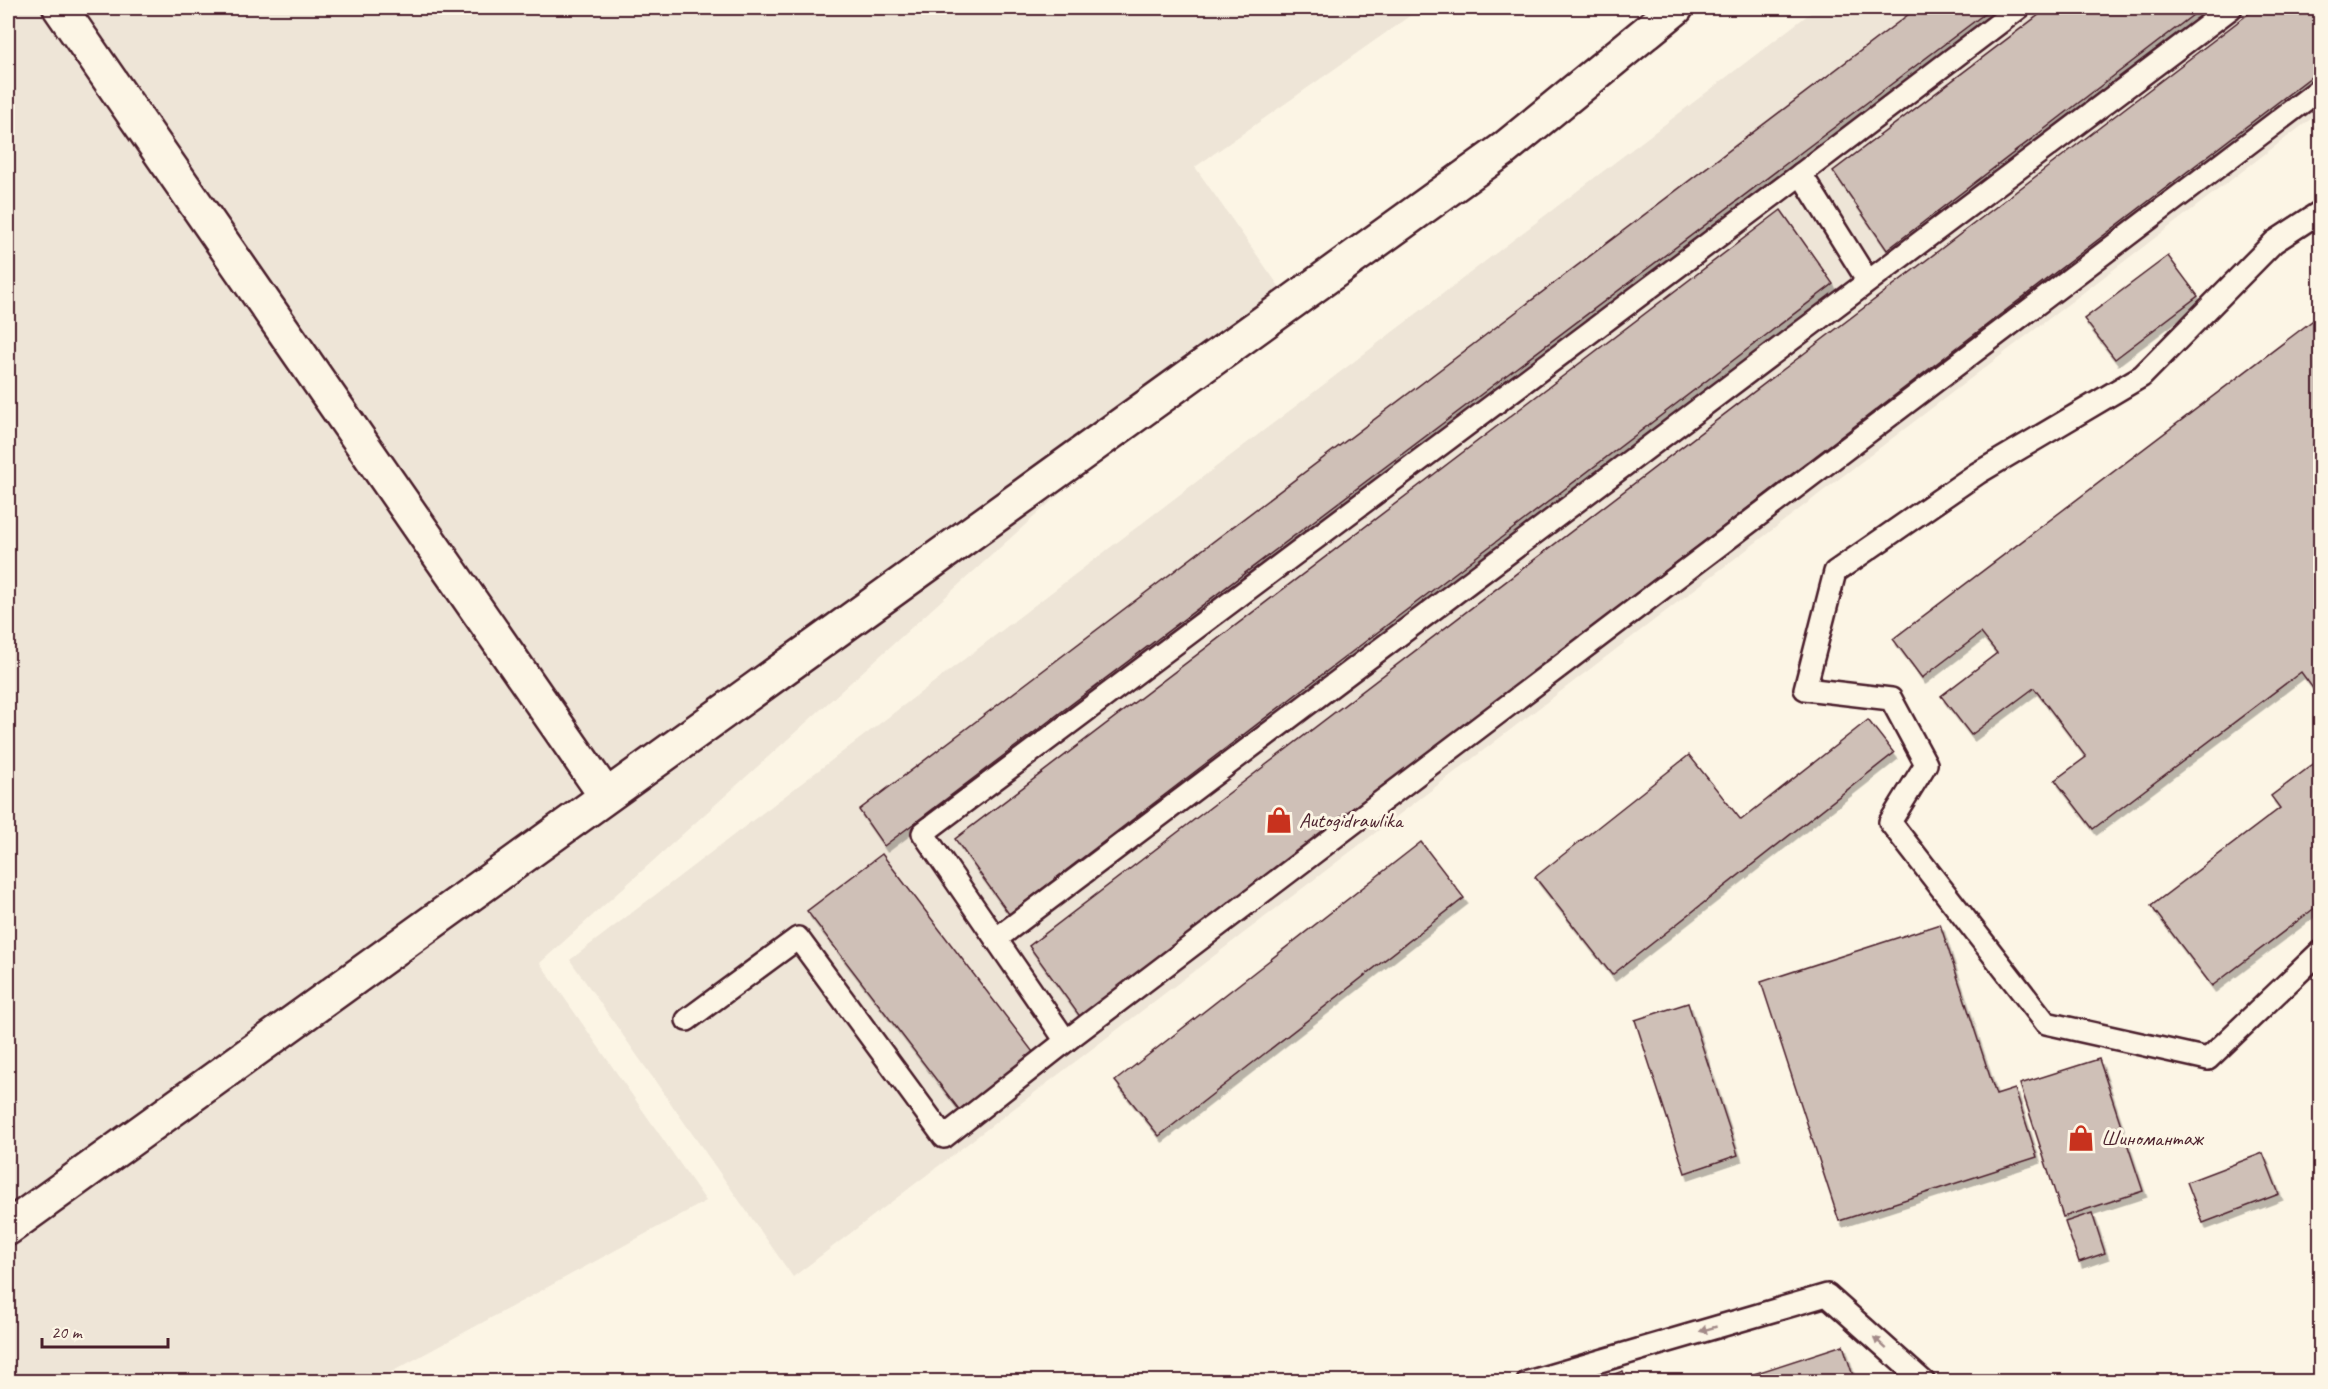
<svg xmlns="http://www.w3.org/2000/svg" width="2328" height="1389" viewBox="0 0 2328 1389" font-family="Caveat,sans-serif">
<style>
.built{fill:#eee5d7}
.building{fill:#cfc0b7;stroke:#4a1f2b;stroke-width:1.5;filter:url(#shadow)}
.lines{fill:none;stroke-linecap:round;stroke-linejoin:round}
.service-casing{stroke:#4a1f2b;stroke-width:26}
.minor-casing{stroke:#4a1f2b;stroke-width:38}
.service{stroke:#fcf5e5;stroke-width:21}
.minor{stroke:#fcf5e5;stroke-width:33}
.oneway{fill:#a38a88}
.labels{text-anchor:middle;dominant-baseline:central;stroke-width:6;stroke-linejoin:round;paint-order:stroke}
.poi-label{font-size:21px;fill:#4a1f2b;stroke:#fcf5e5;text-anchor:start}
</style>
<defs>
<filter id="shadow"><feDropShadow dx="3.5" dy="6" stdDeviation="0" flood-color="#0004"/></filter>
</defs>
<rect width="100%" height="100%" fill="#fcf5e5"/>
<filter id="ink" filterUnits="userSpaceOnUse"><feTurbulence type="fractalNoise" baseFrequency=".0167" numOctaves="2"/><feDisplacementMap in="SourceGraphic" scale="12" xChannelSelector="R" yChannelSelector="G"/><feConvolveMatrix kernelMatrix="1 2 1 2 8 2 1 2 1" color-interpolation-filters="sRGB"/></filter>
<g filter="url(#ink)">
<!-- built -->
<g class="built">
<polygon points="8,8 1421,8 1195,167 1283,292 540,963 706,1201 375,1381 8,1381"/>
<polygon points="1817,8 2320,8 2320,112 793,1277 570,960"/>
</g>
<!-- building -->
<g class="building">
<polygon points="1917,8 1992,8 884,846 859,810"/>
<polygon points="2048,8 2202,8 1887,250 1833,171"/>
<polygon points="2256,8 2320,8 2320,70 1081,1018 1029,946"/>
<polygon points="1781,210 1833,284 1009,914 955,839"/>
<polygon points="2168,256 2198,296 2115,359 2084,319"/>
<polygon points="2320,315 2320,698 2301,672 2093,829 2055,780 2086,757 2034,688 1971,735 1941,696 1997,653 1981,633 1922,678 1893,639"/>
<polygon points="1868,720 1894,753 1612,975 1535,877 1689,755 1741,820"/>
<polygon points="2320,759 2320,904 2212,986 2151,906 2280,808 2271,796"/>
<polygon points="1421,842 1464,898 1159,1136 1115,1081"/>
<polygon points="882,854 1036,1056 961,1112 807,911"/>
<polygon points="1940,924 1996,1095 2015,1089 2037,1157 1839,1221 1761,982"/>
<polygon points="1688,1003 1738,1155 1685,1173 1635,1020"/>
<polygon points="2099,1059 2143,1191 2063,1217 2020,1084"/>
<polygon points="2263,1153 2279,1194 2203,1223 2187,1182"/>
<polygon points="2092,1213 2105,1253 2079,1262 2065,1222"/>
<polygon points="1843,1345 1855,1382 1729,1382"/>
<polygon points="1623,1371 1627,1382 1592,1382"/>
</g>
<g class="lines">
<defs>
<g id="service">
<polyline points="2019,8 1801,174 923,833 1066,1041 2320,89"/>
<polyline points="1801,174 1868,281"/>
<polyline points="2320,212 2274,242 2142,376 1978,473 1835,572 1805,689 1891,699 1926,764 1890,822 2046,1023 2208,1059 2320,952"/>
<polyline points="996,939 2231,8"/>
<polyline points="687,1020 798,938 944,1137 1066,1041"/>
<polyline points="1528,1382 1827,1295 1924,1382"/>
</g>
<g id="minor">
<polyline points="60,8 597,783"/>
<polyline points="8,1228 1504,149 1676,8"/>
</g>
</defs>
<!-- service casing -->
<use href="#service" class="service-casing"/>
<!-- minor casing -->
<use href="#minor" class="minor-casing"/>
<!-- service -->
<use href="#service" class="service"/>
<!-- minor -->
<use href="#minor" class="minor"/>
</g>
<!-- one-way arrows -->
<defs><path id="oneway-solid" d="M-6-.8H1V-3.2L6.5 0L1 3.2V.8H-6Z" transform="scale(1.5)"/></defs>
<g class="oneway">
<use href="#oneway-solid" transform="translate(1708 1329) rotate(164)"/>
<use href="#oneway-solid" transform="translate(1880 1343) rotate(-138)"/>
</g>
</g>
<!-- icons -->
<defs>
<symbol id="shop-bare" viewBox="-9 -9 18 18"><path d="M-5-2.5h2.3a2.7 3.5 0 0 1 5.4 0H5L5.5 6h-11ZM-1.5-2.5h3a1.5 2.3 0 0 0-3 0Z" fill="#c8321e" stroke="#fcf5e5" stroke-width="2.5" paint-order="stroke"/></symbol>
</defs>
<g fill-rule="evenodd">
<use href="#shop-bare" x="1260" y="801" width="38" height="38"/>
<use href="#shop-bare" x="2062" y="1119" width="38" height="38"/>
</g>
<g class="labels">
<!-- poi labels -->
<g class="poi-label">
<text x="1299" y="820">Autogidrawlika</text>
<text x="2101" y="1138">Шиномантаж</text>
</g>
</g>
<!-- margin -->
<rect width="2328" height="1389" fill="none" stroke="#fcf5e5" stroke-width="30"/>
<rect x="15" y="15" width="2298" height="1359" fill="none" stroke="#4a1f2b" stroke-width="2" filter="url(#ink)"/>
<!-- scale -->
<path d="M42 1338v9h126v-9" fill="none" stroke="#4a1f2b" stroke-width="3"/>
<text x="51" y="1338" font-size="18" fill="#4a1f2b" stroke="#fcf5e5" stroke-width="4.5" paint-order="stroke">20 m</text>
</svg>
